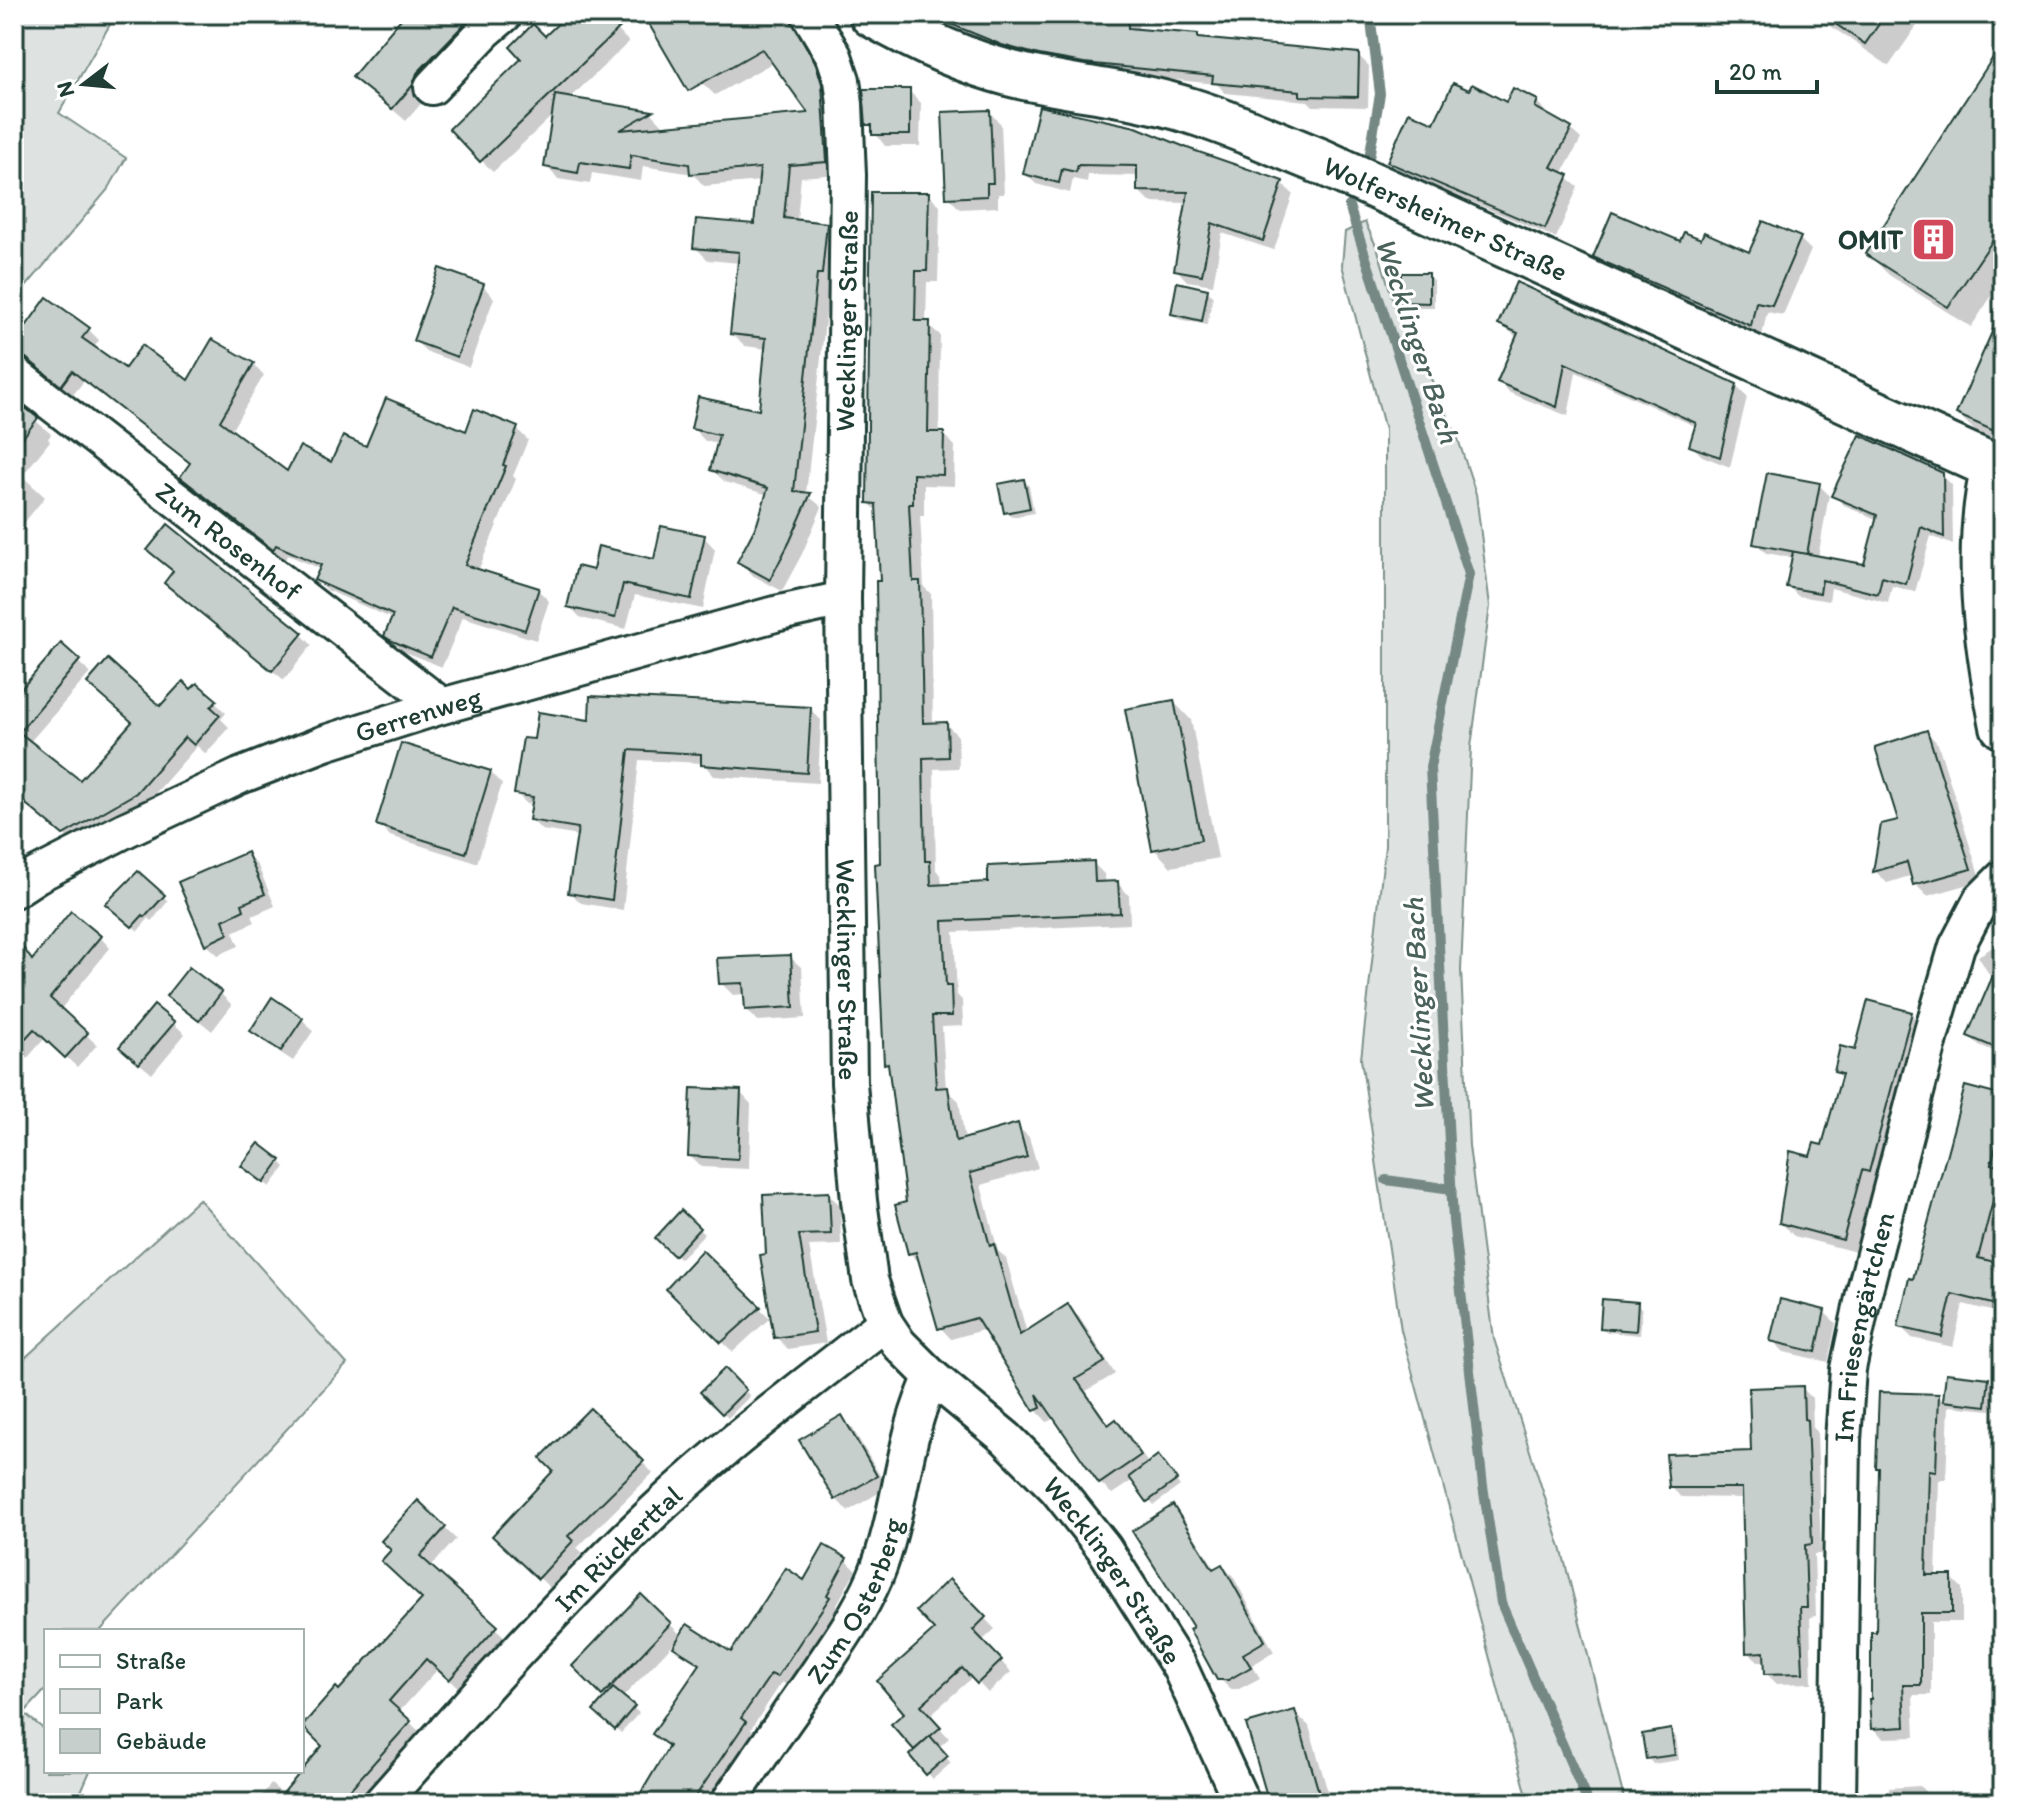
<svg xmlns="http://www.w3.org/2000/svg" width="2017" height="1817" viewBox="0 0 2017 1817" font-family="Itim,sans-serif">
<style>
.green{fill:#dee3e2;stroke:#7e908b;stroke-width:2}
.shadow{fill:#0003}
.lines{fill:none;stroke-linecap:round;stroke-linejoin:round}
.stream{stroke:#758883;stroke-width:10}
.building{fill:#c7cfcc;stroke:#1f3d34;stroke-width:2}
.street-casing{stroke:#1f3d34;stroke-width:40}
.secondary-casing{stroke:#1f3d34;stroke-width:50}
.street{stroke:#fff;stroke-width:34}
.secondary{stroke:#fff;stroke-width:44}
.labels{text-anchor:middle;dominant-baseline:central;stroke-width:6;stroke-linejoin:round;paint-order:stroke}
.street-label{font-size:28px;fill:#1f3d34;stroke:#fff}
.poi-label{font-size:28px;font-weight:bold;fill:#1f3d34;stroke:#fff;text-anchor:end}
.water-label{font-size:30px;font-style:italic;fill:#4a625b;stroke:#fff}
</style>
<rect width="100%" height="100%" fill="#fff"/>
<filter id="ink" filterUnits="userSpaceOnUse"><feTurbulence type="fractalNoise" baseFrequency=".0125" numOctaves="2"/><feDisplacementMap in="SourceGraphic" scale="16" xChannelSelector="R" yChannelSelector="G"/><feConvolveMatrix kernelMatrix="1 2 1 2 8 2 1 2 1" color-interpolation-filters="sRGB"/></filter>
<g filter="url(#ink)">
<!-- green -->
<g class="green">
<polygon points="14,14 116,14 59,113 126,158 109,188 14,301"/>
<polygon points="1365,222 1378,250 1398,317 1428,372 1458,439 1476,494 1490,606 1471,747 1461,970 1469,1146 1494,1339 1562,1551 1625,1803 1529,1803 1401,1330 1361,1059 1385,846 1385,430 1342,265 1345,232"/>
<polygon points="199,1199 347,1364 100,1631 46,1631 46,1689 24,1713 46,1731 46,1771 90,1771 76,1803 14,1803 14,1368"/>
</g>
<!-- shadow -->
<g class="shadow">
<polygon points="408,14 499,14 406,121 355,77"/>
<polygon points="571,14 602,14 629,42 569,99 652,113 663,125 657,129 811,115 774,62 715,95 702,83 661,14 787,14 802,32 828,79 839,174 801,177 797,221 826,225 839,237 834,286 829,285 806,494 822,507 802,554 782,591 752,575 739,562 759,524 768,495 725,482 712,470 719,444 705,441 693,428 760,413 767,349 745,346 732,334 740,263 708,260 695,247 756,226 761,181 704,186 693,174 643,166 641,181 592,173 590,184 558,179 546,166 554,114 493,172 451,129"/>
<polygon points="963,14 1139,14 1138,30 1198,36 1202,41 1358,55 1369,66 1368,107 1313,106 1308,101 1225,93 1217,84 1104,73 1030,59 969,38 958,28"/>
<polygon points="1813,14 1925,14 1889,66"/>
<polygon points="2003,46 2003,279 1971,327 1889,275 1867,253"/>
<polygon points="909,91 921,103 920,146 885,146 868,124"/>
<polygon points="1537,102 1547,112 1545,115 1570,129 1581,139 1562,174 1578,187 1556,238 1400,171 1390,161 1435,125 1507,104"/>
<polygon points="1041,109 1281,183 1293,194 1274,250 1222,233 1213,285 1187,281 1176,269 1188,203 1150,202 1139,191 1139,176 1088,175 1087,182 1073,179 1070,193 1036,184 1025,173"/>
<polygon points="989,112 1001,124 1004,194 998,194 998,207 960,209 948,197"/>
<polygon points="928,194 940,205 938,282 927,282 926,323 940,335 939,434 943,434 955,446 954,486 924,485 924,515 920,515 924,587 931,594 933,725 946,724 958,736 959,768 934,769 936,870 941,875 942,886 990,884 1093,863 1104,874 1105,884 1117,883 1129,895 1130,924 954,932 957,995 962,1000 963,1026 942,1027 946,1089 959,1101 965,1141 1017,1126 1029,1137 1038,1168 981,1185 998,1251 1006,1258 1027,1333 1068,1307 1080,1318 1115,1374 1086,1391 1110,1425 1116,1421 1128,1433 1149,1465 1163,1463 1180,1486 1154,1505 1133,1480 1112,1494 1100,1483 1049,1408 1052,1420 1047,1422 1036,1410 986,1329 951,1339 940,1327 922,1265 910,1253 908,1204 890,1067 886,1063 882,865 882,583 878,512 869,503"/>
<polygon points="1800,239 1811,250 1783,315 1767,312 1762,336 1606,268 1595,257 1681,244 1750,255"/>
<polygon points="1428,275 1434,280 1434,307 1408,307 1402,301"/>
<polygon points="483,286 494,298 469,367 427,352 415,341"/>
<polygon points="1207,291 1213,296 1207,325 1178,319 1173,314"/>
<polygon points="2003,313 2003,443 1976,432 1958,414"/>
<polygon points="1500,324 1736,386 1747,397 1730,467 1702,456 1691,445 1697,427 1576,372 1568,416 1510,393 1499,382 1518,338"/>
<polygon points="88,329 99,340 94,348 125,371 188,383 253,364 264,375 231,431 287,474 332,465 367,449 517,429 528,440 513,476 516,479 478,571 538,590 549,601 536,640 463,617 442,667 403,651 387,635 393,619 327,590 316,579 321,569 288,555 285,559 194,487 192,464 84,381 73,395 39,368 28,364 14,367 14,346"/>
<polygon points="14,402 51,434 48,439 50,441 22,476 45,497 19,529 14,525"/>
<polygon points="1942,475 1952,485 1953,545 1931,536 1915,592 1892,586 1888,603 1831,588 1829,601 1798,596 1788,586 1794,558 1766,553 1756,543 1819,485 1829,495 1818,558 1865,567 1878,520 1844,505 1834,495"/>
<polygon points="1024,481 1029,486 1034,513 1012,517 1006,512"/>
<polygon points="704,537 715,549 703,609 635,595 626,629 581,618 569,606 595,572 656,562"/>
<polygon points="150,550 301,634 312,645 284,680 177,594 175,573"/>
<polygon points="61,646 90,673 29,743 80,783 134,723 192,692 197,685 226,713 221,719 229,727 206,754 197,746 146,804 75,844 14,793 14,700"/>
<polygon points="1174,702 1191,720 1218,858 1171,867 1154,849"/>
<polygon points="810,709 821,720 818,783 714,776 703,763 639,760 623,910 581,903 570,892 579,836 542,830 531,820 534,805 527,804 516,793 536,742"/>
<polygon points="1927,732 1938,744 1981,881 1927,896 1915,884 1913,875 1887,883 1875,871 1882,826 1900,821"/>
<polygon points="490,772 502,784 477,863 390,836 379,824"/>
<polygon points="247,855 258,866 275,906 252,916 255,922 233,932 239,946 218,955 206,944"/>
<polygon points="138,874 168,901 152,921 149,918 138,931 108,904"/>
<polygon points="14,937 33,961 100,937 110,948 60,1010 97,1045 77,1067 45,1038 17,1070 14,1067"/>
<polygon points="2003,941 2003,1055 1979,1045 1969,1035 1993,981 1978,956"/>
<polygon points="790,957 802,968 805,1018 758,1021 746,1010 746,994 733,995 721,983"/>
<polygon points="220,993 232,1005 212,1031 169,996"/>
<polygon points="1911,1014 1924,1027 1882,1184 1875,1182 1856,1252 1794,1236 1781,1223 1811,1159 1824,1147 1843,1078 1836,1071 1856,1052"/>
<polygon points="302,1019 313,1031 293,1061 264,1042 252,1031"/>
<polygon points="173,1023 185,1034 152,1074 133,1058"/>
<polygon points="740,1092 751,1104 749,1169 701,1167 690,1156"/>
<polygon points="2003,1099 2003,1215 1990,1263 2003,1266 2003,1314 1963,1304 1953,1347 1912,1338 1900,1326 1915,1281"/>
<polygon points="280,1162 285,1167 270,1187 249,1171"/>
<polygon points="828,1194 840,1205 841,1245 809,1246 826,1343 788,1349 776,1337 768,1256"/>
<polygon points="681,1213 704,1234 680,1259 658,1238"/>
<polygon points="702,1253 770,1318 733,1352 668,1289"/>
<polygon points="1637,1304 1642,1309 1640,1335 1607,1332 1602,1327"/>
<polygon points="1824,1312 1836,1323 1828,1362 1784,1352 1772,1340"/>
<polygon points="725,1371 750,1396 728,1418 703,1392"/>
<polygon points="1948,1376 1988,1380 1994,1385 1991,1410 1949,1406 1946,1480 1939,1480 1936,1577 1951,1577 1962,1588 1962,1622 1931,1622 1931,1695 1913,1695 1915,1737 1883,1738 1873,1728 1877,1634 1881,1470 1878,1467 1938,1396 1945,1403"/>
<polygon points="1802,1388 1812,1398 1813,1428 1817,1432 1821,1554 1814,1554 1816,1616 1810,1617 1812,1683 1777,1684 1767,1674 1766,1662 1758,1662 1748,1652 1744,1498 1681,1497 1671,1487 1753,1453"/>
<polygon points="590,1410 653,1473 577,1548 582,1553 550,1588 495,1536 556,1471"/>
<polygon points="842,1418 853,1429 887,1488 848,1511 836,1499 802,1441"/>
<polygon points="418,1503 456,1539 430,1568 507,1639 461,1690 438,1669 399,1712 421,1733 358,1803 256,1803 271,1784 284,1795 324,1747 340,1693 424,1599 393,1550"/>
<polygon points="1172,1508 1183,1518 1216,1570 1222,1566 1233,1576 1274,1652 1252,1665 1260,1678 1239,1689 1230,1689 1219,1678 1196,1628"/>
<polygon points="846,1560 856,1570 836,1606 839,1609 788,1686 782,1682 751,1729 755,1734 708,1803 639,1803 670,1748 654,1734 701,1666 686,1657 673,1644 622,1698 639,1713 621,1733 601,1716 607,1698 574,1666 641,1596 682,1636 732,1655 805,1583"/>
<polygon points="949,1582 995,1629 982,1641 1011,1672 988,1693 973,1677 929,1716 949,1738 938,1748 951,1763 933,1779 912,1755 917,1750 894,1724 907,1713 937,1631"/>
<polygon points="1294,1712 1309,1726 1331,1803 1271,1803"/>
<polygon points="1670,1731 1676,1737 1679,1760 1653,1764 1648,1758"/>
<polygon points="1920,1786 1930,1797 1930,1803 1890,1803 1889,1788"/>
<polygon points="1180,1791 1192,1803 1147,1803"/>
</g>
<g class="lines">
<!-- stream -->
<g class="stream">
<polyline points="1369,158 1380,94 1370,14"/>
<polyline points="1349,206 1469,574 1430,767 1453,1221 1483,1486 1501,1603 1588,1803"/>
<polyline points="1386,1180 1452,1189"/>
</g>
</g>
<!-- building -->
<g class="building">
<polygon points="405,14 474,14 417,73 413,85 392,109 352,77"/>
<polygon points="568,14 634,14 480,162 449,129 521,59 510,47 533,24 545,36"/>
<polygon points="643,14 788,14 816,64 822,84 827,162 789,165 784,218 827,223 822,274 817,274 794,491 811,493 790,541 770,580 737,562 757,524 768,488 710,470 719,435 691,429 698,397 759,410 766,338 730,334 739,252 693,248 696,219 754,224 760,168 690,174 689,164 631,155 629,169 580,162 578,173 544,167 555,95 653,111 620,130 808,113 762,49 688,91"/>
<polygon points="926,14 1128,14 1128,28 1198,34 1198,38 1359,53 1358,97 1300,96 1300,91 1212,83 1213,76 1084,63 1039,55 1002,45"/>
<polygon points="1821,14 1886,14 1865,44"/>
<polygon points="2003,42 2003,225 1948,307 1865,254"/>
<polygon points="1453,83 1469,90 1472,84 1506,102 1513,88 1538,100 1535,107 1572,128 1551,167 1569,175 1545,229 1387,162 1409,112 1434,123"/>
<polygon points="863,89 910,89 910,135 872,135 872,125 866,125"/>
<polygon points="1039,106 1136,127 1190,149 1283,181 1263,241 1212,223 1202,275 1174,270 1188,192 1137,191 1137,166 1078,165 1076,172 1062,169 1059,183 1023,174"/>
<polygon points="990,110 993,183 987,183 987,196 946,198 942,112"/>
<polygon points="871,192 929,192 927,271 916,271 915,321 930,321 928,432 944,432 943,475 913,474 913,504 909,504 913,581 920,581 923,723 947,722 948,757 923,758 925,861 930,861 931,885 988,882 988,866 1094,861 1095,882 1118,881 1120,913 943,921 946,986 951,986 952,1016 932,1016 936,1088 948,1087 956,1141 1018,1123 1027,1157 970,1173 990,1246 994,1244 1020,1335 1068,1304 1105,1362 1076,1379 1108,1425 1116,1419 1141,1455 1099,1484 1037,1394 1041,1408 1034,1411 976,1318 938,1329 916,1252 908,1254 895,1205 906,1202 888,1063 884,1064 875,864 880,863 876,581 880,581 876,504 867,503"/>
<polygon points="1612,212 1680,241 1684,232 1701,239 1704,232 1749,252 1763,221 1801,237 1772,305 1756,302 1751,326 1593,257"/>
<polygon points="439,268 484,284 457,357 413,341"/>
<polygon points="1401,273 1429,273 1429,303 1400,302"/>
<polygon points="1177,282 1208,289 1202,321 1171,314"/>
<polygon points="1516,282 1737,384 1720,457 1689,446 1696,423 1565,363 1557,407 1497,382 1518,333 1498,324"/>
<polygon points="47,297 90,328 82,338 125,368 142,345 188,380 212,339 254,363 220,421 287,471 300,446 331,462 343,436 366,446 386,398 466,431 474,409 518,427 503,465 506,466 465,565 539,588 525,630 452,607 431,657 390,640 384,636 393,615 314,580 321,565 276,545 273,550 180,477 190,463 72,371 61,386 26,358 14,354 14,343"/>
<polygon points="2003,307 2003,435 1956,414"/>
<polygon points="14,399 38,418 14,449"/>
<polygon points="1860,435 1943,473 1944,537 1921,527 1906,584 1882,577 1878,594 1822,580 1820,593 1786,587 1793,551 1864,564 1877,515 1831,496"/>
<polygon points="1767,473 1820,483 1807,554 1753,544"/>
<polygon points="1024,479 1030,508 1004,513 998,484"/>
<polygon points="168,524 303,633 272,671 164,583 173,571 147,550"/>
<polygon points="661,526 705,535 691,599 623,584 615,618 567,607 577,566 593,570 598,546 654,559"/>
<polygon points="61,643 80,660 19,732 80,780 132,722 87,683 108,659 160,706 183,681 191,689 197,683 217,700 211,707 220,715 194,745 185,737 136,793 63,835 14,794 14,697"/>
<polygon points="590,696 811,707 807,773 701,765 701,754 629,750 612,900 568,893 578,828 529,820 533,797 514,794 523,738 534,739 538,712 589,720"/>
<polygon points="1174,700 1201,840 1152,850 1125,709"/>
<polygon points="1927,730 1971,869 1913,885 1907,862 1873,872 1881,824 1898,820 1875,747"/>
<polygon points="401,743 491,771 466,853 376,825"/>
<polygon points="247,852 265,894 242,904 244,910 223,920 228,934 205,945 178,882"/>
<polygon points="138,871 165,895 145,917 143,915 132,927 105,904"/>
<polygon points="71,911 101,936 50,998 88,1033 65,1058 34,1029 14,1051 14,935 32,960"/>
<polygon points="2003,952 2003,1051 1967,1036"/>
<polygon points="791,955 794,1007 745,1010 743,983 719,984 717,958"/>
<polygon points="189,967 222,992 199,1021 166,996"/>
<polygon points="272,997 303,1018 281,1051 250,1031"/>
<polygon points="1868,1000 1912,1012 1869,1172 1862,1170 1843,1240 1779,1223 1790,1151 1810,1156 1814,1143 1822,1145 1842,1074 1834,1072 1840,1046 1855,1050"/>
<polygon points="154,1005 175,1022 139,1064 119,1047"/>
<polygon points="1965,1086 2003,1096 2003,1120 1991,1164 2002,1167 1978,1258 2003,1264 2003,1276 1996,1305 1952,1294 1942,1337 1898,1327 1909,1278 1913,1279"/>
<polygon points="691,1088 741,1090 738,1159 688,1156"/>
<polygon points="259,1143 281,1160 264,1183 241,1166"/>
<polygon points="829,1192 831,1234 799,1235 815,1332 774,1338 760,1255 766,1254 763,1195"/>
<polygon points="681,1210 700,1228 674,1256 655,1238"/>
<polygon points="702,1250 761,1307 721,1343 666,1289"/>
<polygon points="1602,1299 1638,1302 1636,1331 1600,1328"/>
<polygon points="1780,1299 1825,1310 1816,1352 1770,1341"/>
<polygon points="725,1368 746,1390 722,1414 700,1392"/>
<polygon points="1946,1373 1989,1378 1986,1406 1943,1401"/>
<polygon points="1803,1386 1804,1419 1807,1420 1812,1544 1805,1545 1807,1607 1800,1607 1803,1673 1765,1674 1764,1652 1746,1653 1742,1488 1669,1488 1666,1454 1751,1451 1749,1388"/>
<polygon points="1879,1392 1939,1394 1936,1471 1929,1470 1926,1575 1952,1575 1952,1613 1921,1613 1921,1685 1903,1685 1905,1727 1871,1729 1869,1699 1871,1699 1871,1632 1876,1632 1879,1468 1876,1468"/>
<polygon points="590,1408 644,1461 568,1536 573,1541 538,1579 492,1536 553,1471 540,1458"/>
<polygon points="842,1415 877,1476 835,1500 799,1440"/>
<polygon points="1158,1455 1177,1480 1147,1502 1129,1477"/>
<polygon points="418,1500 446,1527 420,1556 498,1626 449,1680 426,1659 389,1701 411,1721 338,1803 275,1803 322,1746 302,1726 336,1687 339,1690 422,1599 381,1561 391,1550 381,1541"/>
<polygon points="1173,1505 1213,1569 1222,1564 1265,1641 1243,1654 1251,1667 1228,1680 1217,1680 1189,1629 1193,1627 1132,1531"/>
<polygon points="824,1545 847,1558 827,1595 830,1597 777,1677 771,1674 741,1718 746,1722 691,1803 635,1803 669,1746 652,1734 700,1664 673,1647 687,1624 731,1652 786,1568 804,1580"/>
<polygon points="949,1579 986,1617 973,1630 1002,1660 977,1684 962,1668 921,1705 941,1727 914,1750 891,1724 904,1713 877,1681 934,1630 916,1611"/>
<polygon points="641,1594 671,1623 602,1696 572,1666"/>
<polygon points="613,1688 635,1706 615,1730 593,1711"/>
<polygon points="1295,1710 1322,1803 1269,1803 1246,1724"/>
<polygon points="1671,1729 1675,1755 1646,1759 1642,1734"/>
<polygon points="930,1736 948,1756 926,1775 909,1755"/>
</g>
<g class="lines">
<defs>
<g id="street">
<path id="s1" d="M809,14l25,42 8,24 3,24 3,71 -5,424 6,484 10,118 11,79 15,43 14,21 33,33 74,61 50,50 48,60 76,120 62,135"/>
<polyline points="432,87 485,31 505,14"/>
<path id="s2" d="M14,374l428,332"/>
<path id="s3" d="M14,890l23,-15 90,-46 113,-53 85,-33 117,-37 333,-92 68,-15"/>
<path id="s4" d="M381,1803c89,-100 177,-200 274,-292 72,-68 152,-127 230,-188"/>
<path id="s5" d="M728,1803c26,-39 53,-77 80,-116 24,-35 50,-70 67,-110 27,-65 26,-137 57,-200"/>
<path id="s6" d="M1838,1803l5,-363 5,-71 16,-76 68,-262 25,-85 24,-46 22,-22"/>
</g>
<g id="secondary">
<path id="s7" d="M872,14c45,26 90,47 140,60 59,15 121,18 179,37 45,14 88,34 131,51l681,309"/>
<path d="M1994,466c-20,85 -8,176 9,260"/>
</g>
</defs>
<!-- street casing -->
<use href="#street" class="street-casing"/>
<!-- secondary casing -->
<use href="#secondary" class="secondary-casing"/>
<!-- street -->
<use href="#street" class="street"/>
<!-- secondary -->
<use href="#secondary" class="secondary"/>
</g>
</g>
<!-- icons -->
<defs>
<symbol id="building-square" viewBox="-11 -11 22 22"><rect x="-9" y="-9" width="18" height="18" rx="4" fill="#d1495b" stroke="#fff"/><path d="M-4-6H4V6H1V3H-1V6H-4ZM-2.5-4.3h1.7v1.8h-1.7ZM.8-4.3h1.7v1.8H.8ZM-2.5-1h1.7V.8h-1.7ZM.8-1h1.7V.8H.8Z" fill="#fff"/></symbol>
</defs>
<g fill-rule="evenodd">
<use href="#building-square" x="1908" y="214" width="51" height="51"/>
</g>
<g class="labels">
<!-- street labels -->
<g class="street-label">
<text stroke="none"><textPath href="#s7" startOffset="612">Wolfersheimer Straße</textPath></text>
<text transform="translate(846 321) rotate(-89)">Wecklinger Straße</text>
<text stroke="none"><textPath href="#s2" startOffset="272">Zum Rosenhof</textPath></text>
<text stroke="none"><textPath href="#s3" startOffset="442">Gerrenweg</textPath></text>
<text stroke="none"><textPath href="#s1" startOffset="964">Wecklinger Straße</textPath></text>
<text stroke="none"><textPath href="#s6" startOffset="478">Im Friesengärtchen</textPath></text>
<text stroke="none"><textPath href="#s4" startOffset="348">Im Rückerttal</textPath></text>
<text stroke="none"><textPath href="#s1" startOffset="1660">Wecklinger Straße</textPath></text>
<text stroke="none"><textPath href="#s5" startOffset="240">Zum Osterberg</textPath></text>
</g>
<!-- poi labels -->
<g class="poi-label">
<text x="1903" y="239">OMIT</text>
</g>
<!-- water labels -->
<g class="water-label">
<text transform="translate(1418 340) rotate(72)">Wecklinger Bach</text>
<text transform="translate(1418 1005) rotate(-93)">Wecklinger Bach</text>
</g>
</g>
<!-- margin -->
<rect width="2017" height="1817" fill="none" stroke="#fff" stroke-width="48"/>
<rect x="24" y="24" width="1969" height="1769" fill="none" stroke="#1f3d34" stroke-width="3" filter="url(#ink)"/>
<!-- legend -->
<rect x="44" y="1629" width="260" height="144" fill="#ffffff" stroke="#a5b1ae" stroke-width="2"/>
<rect x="60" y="1655" width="40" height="12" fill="#ffffff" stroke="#a5b1ae" stroke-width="2"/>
<text x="116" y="1669" font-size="24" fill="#1f3d34">Straße</text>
<rect x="60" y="1689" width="40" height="24" fill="#dee3e2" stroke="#a5b1ae" stroke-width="2"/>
<text x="116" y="1709" font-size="24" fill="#1f3d34">Park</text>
<rect x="60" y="1729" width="40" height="24" fill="#c7cfcc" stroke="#a5b1ae" stroke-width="2"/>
<text x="116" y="1749" font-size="24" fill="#1f3d34">Gebäude</text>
<!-- north arrow -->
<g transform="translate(84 84) rotate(254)" stroke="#ffffff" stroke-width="6" paint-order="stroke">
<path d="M0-6L14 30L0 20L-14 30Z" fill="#1f3d34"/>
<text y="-12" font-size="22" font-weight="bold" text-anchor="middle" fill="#1f3d34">N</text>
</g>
<!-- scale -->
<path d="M1717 80v12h100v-12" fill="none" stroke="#1f3d34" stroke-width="4"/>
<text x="1729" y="80" font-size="24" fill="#1f3d34" stroke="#ffffff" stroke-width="6" paint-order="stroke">20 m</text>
</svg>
